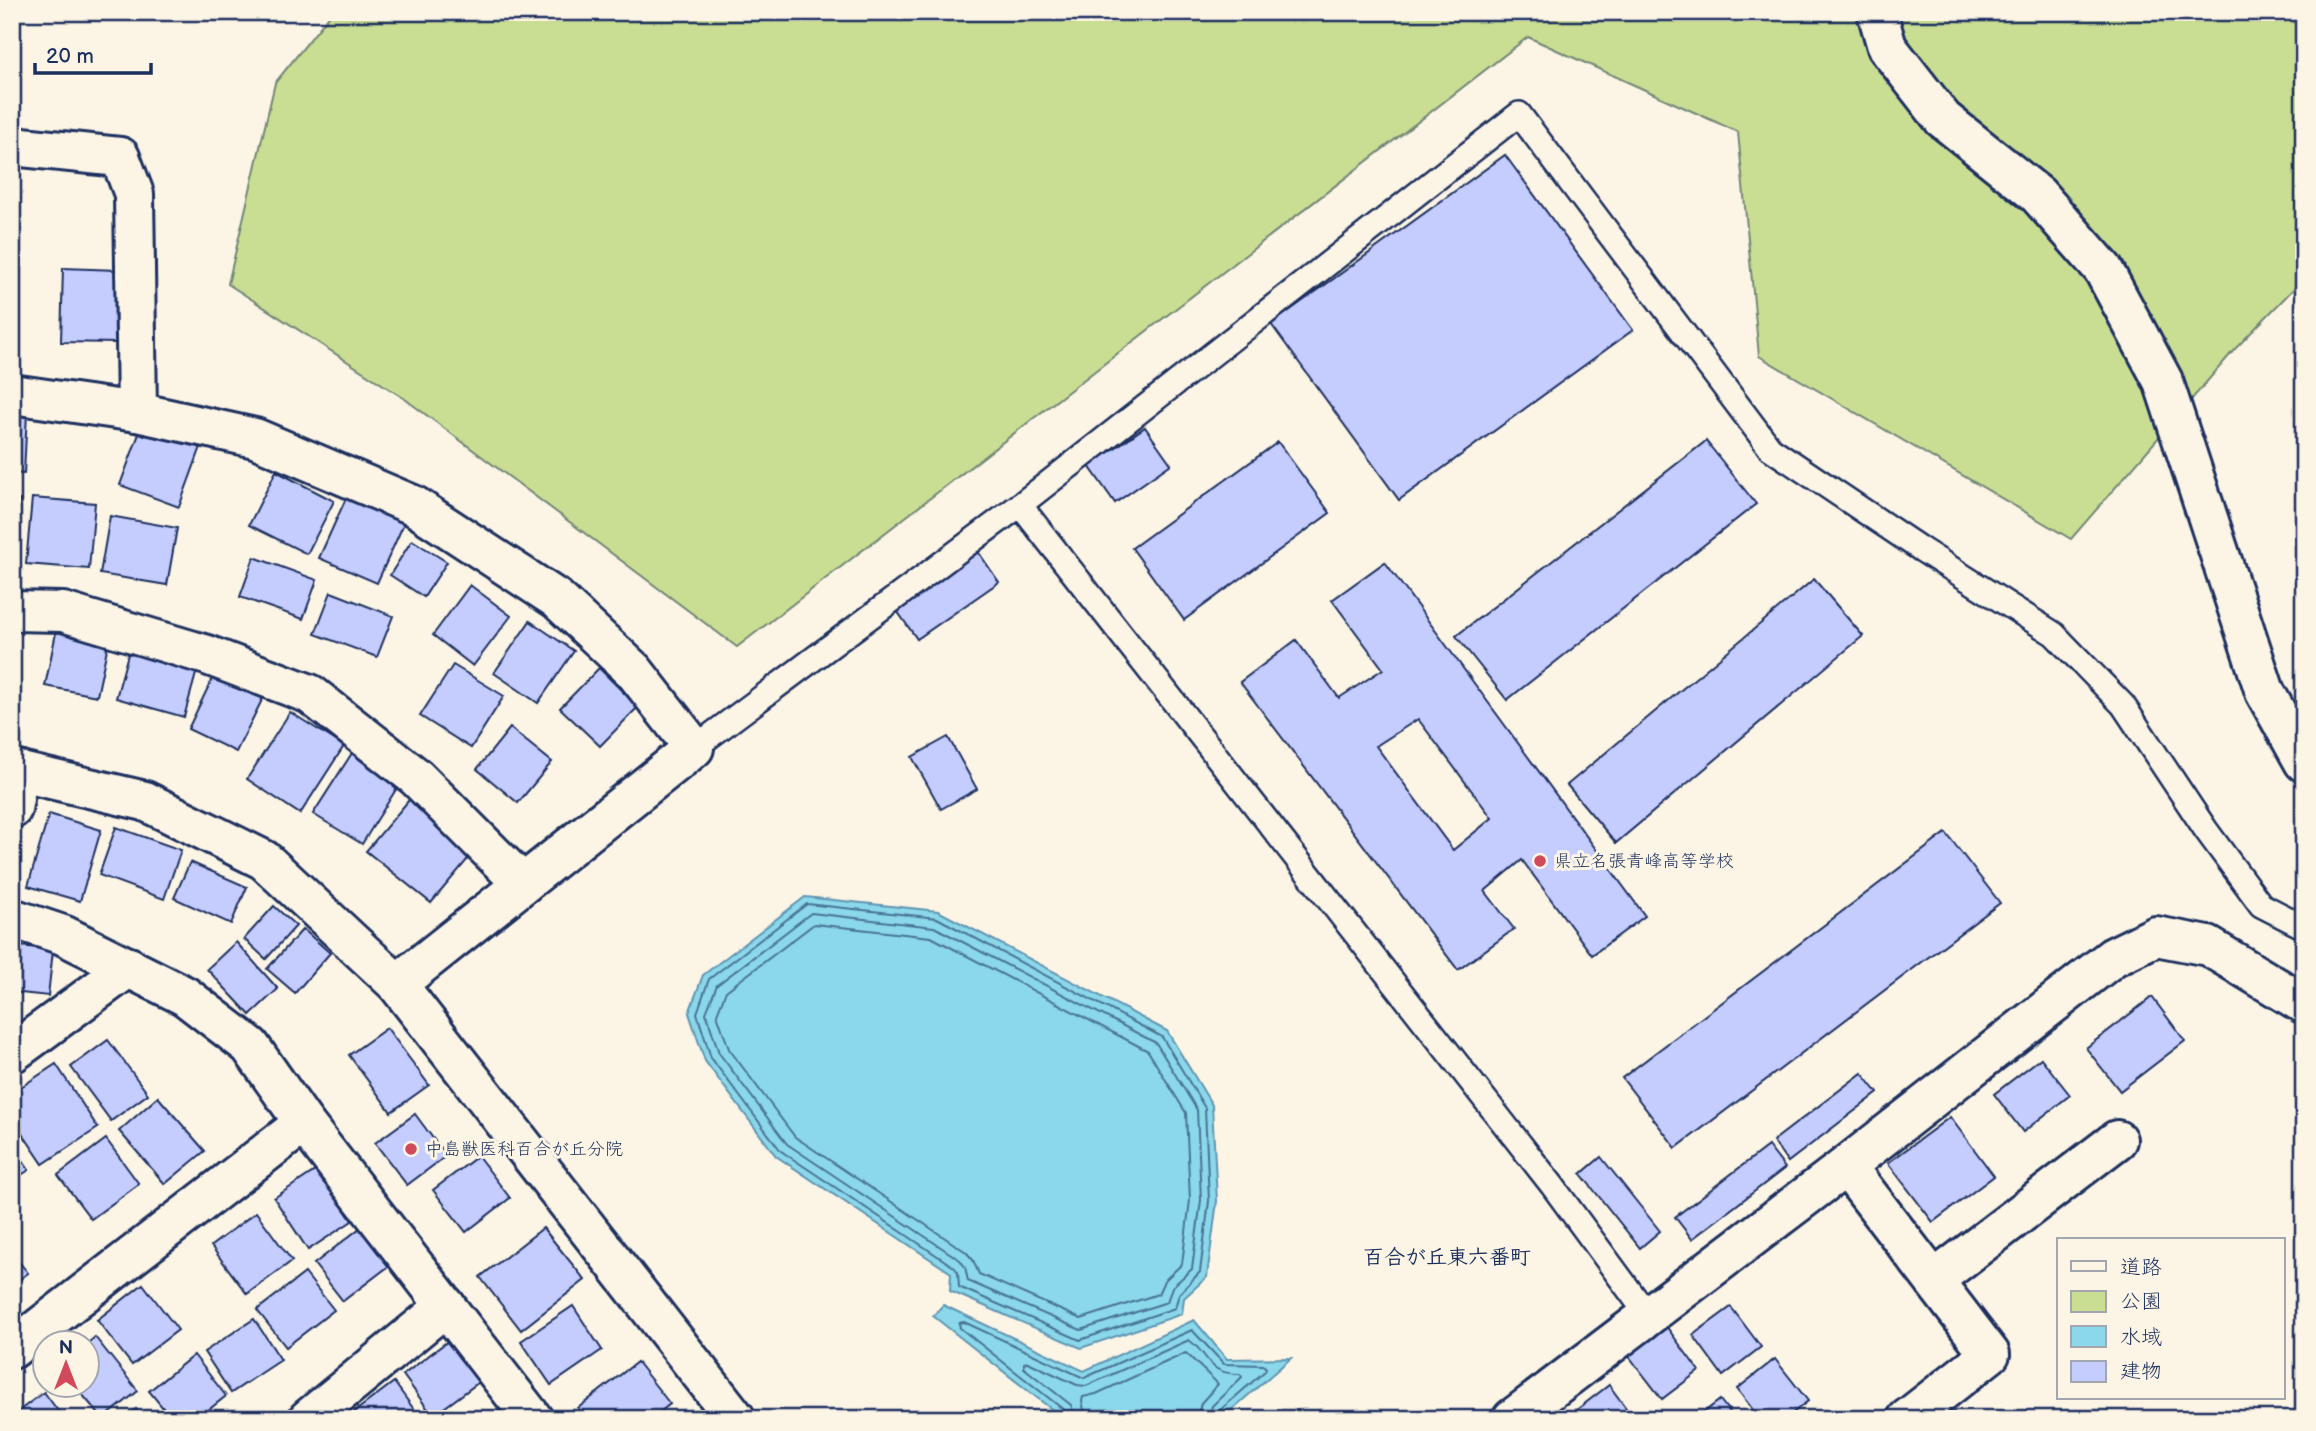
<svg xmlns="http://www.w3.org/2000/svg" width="2316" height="1431" viewBox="0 0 2316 1431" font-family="'Balsamiq Sans','Klee One',sans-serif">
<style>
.green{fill:#cade93;stroke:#728678;stroke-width:2}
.water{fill:#8bd8ea;stroke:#5e94b2;stroke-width:2}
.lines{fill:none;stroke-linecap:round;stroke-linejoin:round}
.shore{stroke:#487396;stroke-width:2}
.building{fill:#c5cdff;stroke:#1b2f5e;stroke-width:2;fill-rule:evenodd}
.lane-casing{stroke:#1b2f5e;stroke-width:28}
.street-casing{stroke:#1b2f5e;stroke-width:44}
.lane{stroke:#fcf5e5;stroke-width:23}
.street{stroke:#fcf5e5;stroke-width:38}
.poi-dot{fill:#d1495b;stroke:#fcf5e5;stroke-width:2.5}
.labels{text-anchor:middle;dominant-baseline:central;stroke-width:6;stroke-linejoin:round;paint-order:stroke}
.poi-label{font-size:18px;fill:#1b2f5e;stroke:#fcf5e5;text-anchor:start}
.quarter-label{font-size:21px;font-weight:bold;fill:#1b2f5e;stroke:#fcf5e5}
</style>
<rect width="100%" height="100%" fill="#fcf5e5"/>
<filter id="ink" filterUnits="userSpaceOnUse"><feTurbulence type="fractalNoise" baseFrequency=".0143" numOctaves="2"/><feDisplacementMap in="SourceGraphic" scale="14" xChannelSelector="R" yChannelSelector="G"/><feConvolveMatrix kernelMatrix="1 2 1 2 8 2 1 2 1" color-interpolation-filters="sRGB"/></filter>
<g filter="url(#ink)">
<!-- green -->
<polygon class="green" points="332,12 2304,12 2304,278 2235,349 2071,539 1759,356 1738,132 1528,37 737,647 405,399 228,284 275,83"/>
<!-- water -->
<g class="water">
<polygon points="805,897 938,911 1167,1031 1212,1105 1217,1201 1207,1277 1184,1298 1182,1314 1081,1348 950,1291 951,1273 776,1156 705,1061 689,1013 703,975"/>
<polygon points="943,1305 1084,1371 1194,1320 1227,1359 1291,1358 1221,1419 1064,1419 933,1316"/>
</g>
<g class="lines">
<!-- shore -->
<g class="shore">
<polygon points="807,904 937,918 1162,1037 1205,1108 1209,1201 1200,1272 1179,1294 1175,1308 1080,1340 959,1287 958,1272 954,1267 781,1151 711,1058 697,1013 709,979"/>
<polygon points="811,913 934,927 1156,1043 1197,1110 1201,1200 1192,1269 1172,1287 1167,1302 1081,1330 968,1281 965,1267 960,1260 787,1144 719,1053 706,1013 717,985"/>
<polygon points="814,924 931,937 1148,1051 1186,1113 1190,1200 1182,1264 1164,1281 1158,1294 1081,1319 979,1274 973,1260 966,1252 795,1137 729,1049 717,1014 726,991"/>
<polyline points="1067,1419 1064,1410 960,1328 959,1323 964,1322 1084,1378 1192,1330 1224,1364 1263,1365 1266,1368 1265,1371 1219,1411 1217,1419"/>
<path d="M1076,1419l-5,-14 -47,-37v-5l4,-1 49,23 9,1 103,-46c22,16 17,34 51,34l2,3 -30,29 -4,13"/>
<polyline points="1086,1419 1082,1401 1083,1397 1096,1394 1186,1353 1218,1384 1201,1403 1197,1419"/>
</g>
</g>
<!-- building -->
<g class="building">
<polygon points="1505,155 1633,330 1399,500 1271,324"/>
<polygon points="63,268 118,270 116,343 61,342"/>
<polygon points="12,412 27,412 24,474 12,473"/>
<polygon points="143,423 202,444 179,507 120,485"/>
<polygon points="1145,427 1171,464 1115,503 1089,466"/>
<polygon points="1706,441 1756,504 1507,700 1456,636"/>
<polygon points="1278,442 1330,513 1184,620 1132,548"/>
<polygon points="276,471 334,501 307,554 249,525"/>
<polygon points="347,496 405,521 377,583 319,558"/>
<polygon points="32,498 95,503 89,569 26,564"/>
<polygon points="12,500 20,500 15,562 12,562"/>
<polygon points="110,516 177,528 167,585 100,574"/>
<polygon points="412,540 447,562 424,597 390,575"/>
<polygon points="977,550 999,582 917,639 895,608"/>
<polygon points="254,557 317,580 303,619 240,597"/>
<path d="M1385,562l260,354 -53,39 -70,-95 -37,31 29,38 -56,41 -218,-288 56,-42 43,58 44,-29 -51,-69zM1418,719l74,99 -39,32 -77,-104z"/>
<polygon points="1814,579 1863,636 1616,843 1567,785"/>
<polygon points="470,585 511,616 473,666 433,635"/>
<polygon points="331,592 393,616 377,657 315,634"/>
<polygon points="530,621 574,651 538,703 494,673"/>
<polygon points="57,628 109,639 97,696 45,686"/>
<polygon points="131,643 199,663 184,717 116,698"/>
<polygon points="453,665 504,696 471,748 420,716"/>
<polygon points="599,668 638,707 600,746 560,708"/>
<polygon points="214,675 263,698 236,752 188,729"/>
<polygon points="290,712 344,746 300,814 247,779"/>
<polygon points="510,728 552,762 518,803 477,769"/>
<polygon points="948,737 977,789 941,809 912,757"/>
<polygon points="352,753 400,783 362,844 313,814"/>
<polygon points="414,794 478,847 431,903 366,851"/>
<polygon points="49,814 101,830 80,901 28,886"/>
<polygon points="116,827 181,850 164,899 99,875"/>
<polygon points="1946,833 2000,903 1676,1148 1622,1078"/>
<polygon points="190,862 247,887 231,924 174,898"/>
<polygon points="274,906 296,926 266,959 244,939"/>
<polygon points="303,929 330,953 295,993 267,969"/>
<polygon points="236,942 278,989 250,1015 207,969"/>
<polygon points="12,945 53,950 48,996 12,992"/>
<polygon points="2152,997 2185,1041 2120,1091 2086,1048"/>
<polygon points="387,1028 429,1085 391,1112 349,1055"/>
<polygon points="108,1040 148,1094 111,1121 71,1067"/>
<polygon points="2041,1058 2070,1095 2023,1132 1994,1094"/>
<polygon points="56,1064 98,1128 43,1164 12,1118 12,1093"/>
<polygon points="1862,1073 1878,1093 1788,1162 1773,1141"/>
<polygon points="158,1097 205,1151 165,1184 119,1131"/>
<polygon points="415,1114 446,1156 407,1185 375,1143"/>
<polygon points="1950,1117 1994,1176 1933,1222 1888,1163"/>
<polygon points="106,1139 139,1184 91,1219 58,1175"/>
<polygon points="12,1145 29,1170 12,1181"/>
<polygon points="1768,1146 1785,1168 1692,1239 1675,1217"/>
<polygon points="478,1156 510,1198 466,1232 433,1190"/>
<polygon points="1601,1157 1660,1231 1640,1248 1581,1174"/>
<polygon points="318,1169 352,1221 308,1250 274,1198"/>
<polygon points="256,1212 292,1261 247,1294 211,1246"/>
<polygon points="360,1228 389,1266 343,1301 314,1264"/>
<polygon points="543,1228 585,1280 521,1330 480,1277"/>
<polygon points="12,1253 28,1273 12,1285"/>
<polygon points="305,1273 334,1310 286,1347 257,1310"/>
<polygon points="143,1284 178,1330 132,1365 97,1320"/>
<polygon points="573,1306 602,1350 551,1385 521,1341"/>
<polygon points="1731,1307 1761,1347 1723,1376 1693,1335"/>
<polygon points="254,1319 281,1360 231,1393 204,1352"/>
<polygon points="1666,1326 1699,1371 1662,1399 1628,1355"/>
<polygon points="95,1337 138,1391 103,1419 75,1386 88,1386 87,1344"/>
<polygon points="448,1341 479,1382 433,1416 403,1375"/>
<polygon points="194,1355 226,1396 197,1419 172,1419 149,1391"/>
<polygon points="1775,1359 1808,1401 1785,1419 1760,1419 1737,1389"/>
<polygon points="637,1362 670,1404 651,1419 586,1419 578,1408"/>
<polygon points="394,1382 421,1419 351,1419 349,1416"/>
<polygon points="1609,1385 1634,1419 1573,1419 1570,1415"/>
<polygon points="44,1392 64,1419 12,1419 12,1416"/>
<polygon points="1720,1400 1735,1419 1695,1419"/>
<polygon points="136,1409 143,1419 123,1419"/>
<polygon points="1953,1410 1959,1419 1941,1419"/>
</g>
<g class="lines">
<defs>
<g id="lane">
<polyline points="1020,505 1552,1185 1649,1317"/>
<polyline points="694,748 1020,505 1519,114 1770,448 1922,550 2054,634 2123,705 2206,830 2261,905 2304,927"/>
</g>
<g id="street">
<polyline points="1877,12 1887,47 1943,119 2038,195 2103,269 2163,381 2265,692 2304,762"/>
<polyline points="12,146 120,157 134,194 137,412"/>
<polyline points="12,394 137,412 255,438 413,505 557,599 634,671 694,748 397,984"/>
<polyline points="12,611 63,612 207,655 310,694 416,777 523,884"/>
<polyline points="12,770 145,801 264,860 397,984 736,1419"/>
<polyline points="12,809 19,771"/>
<polyline points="12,918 63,935 185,996 250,1046 304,1123 533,1419"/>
<polyline points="12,1053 129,967"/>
<polyline points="1846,1166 1990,1354 1907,1419"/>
<polyline points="1934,1280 2117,1140"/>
<polyline points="12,1349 304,1123"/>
<polyline points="308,1419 446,1306"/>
<polyline points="1512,1419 1846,1166 2113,957 2156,936 2208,946 2304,1004"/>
</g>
</defs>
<!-- lane casing -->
<use href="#lane" class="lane-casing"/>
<!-- street casing -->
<use href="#street" class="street-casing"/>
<!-- lane -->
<use href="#lane" class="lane"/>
<!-- street -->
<use href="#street" class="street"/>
</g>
</g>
<!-- markers -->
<g class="poi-dot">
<circle cx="1540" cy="861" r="7"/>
<circle cx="411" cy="1149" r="7"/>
</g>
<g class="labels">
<!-- poi labels -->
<g class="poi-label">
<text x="1554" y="861">県立名張青峰高等学校</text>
<text x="425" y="1149">中島獣医科百合が丘分院</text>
</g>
<!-- quarter labels -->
<g class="quarter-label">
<text x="1447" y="1257">百合が丘東六番町</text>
</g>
</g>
<!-- margin -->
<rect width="2316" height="1431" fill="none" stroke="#fcf5e5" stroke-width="42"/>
<rect x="21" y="21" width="2274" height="1389" fill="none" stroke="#1b2f5e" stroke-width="2.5" filter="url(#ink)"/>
<!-- legend -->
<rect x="2057" y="1238" width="228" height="161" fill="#fcf5e5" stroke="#a2a6af" stroke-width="2"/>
<rect x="2071" y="1261" width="35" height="10" fill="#fcf5e5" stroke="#a2a6af" stroke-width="2"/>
<text x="2120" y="1274" font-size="21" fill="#1b2f5e">道路</text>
<rect x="2071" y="1291" width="35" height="21" fill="#cade93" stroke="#a2a6af" stroke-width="2"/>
<text x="2120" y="1308" font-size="21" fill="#1b2f5e">公園</text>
<rect x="2071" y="1326" width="35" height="21" fill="#8bd8ea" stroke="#a2a6af" stroke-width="2"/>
<text x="2120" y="1344" font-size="21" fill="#1b2f5e">水域</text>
<rect x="2071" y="1361" width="35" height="21" fill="#c5cdff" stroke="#a2a6af" stroke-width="2"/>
<text x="2120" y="1378" font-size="21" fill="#1b2f5e">建物</text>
<!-- north arrow -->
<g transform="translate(66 1364)"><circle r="33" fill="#fcf5e5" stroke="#a2a6af" stroke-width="2"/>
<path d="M0-5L12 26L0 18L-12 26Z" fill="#d1495b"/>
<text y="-10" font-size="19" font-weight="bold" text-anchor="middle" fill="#1b2f5e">N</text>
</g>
<!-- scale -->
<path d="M35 63v10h116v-10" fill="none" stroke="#1b2f5e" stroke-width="3.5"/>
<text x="46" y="63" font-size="21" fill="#1b2f5e" stroke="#fcf5e5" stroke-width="5" paint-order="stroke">20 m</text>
</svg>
